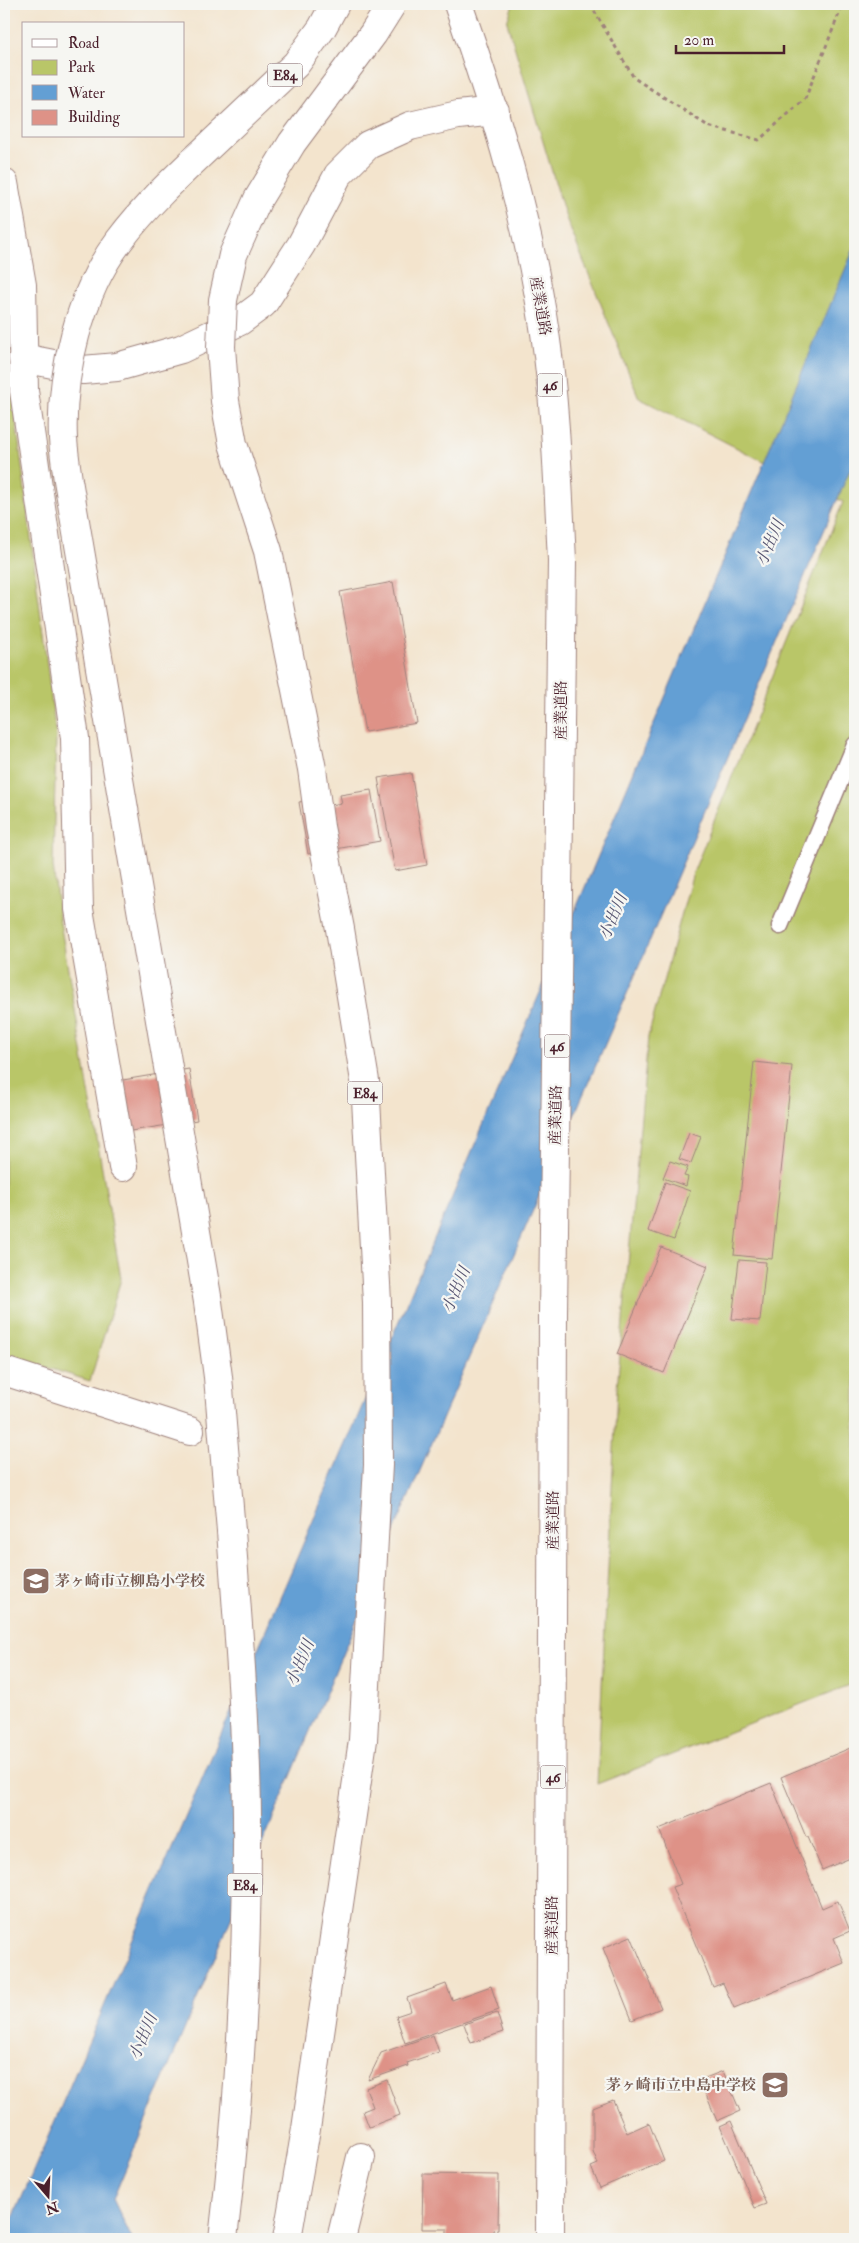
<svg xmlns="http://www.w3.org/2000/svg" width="859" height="2243" viewBox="0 0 859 2243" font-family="'IM FELL Double Pica','Noto Serif JP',serif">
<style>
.green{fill:#b9c668;stroke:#82724a}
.water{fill:#639fd4;stroke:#565f80}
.building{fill:#de9287}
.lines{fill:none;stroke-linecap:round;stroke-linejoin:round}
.lane-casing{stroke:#9e827c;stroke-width:19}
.street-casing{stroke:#9e827c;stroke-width:30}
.primary-casing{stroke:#9e827c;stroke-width:30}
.highway-casing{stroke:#9e827c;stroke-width:30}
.path{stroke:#9e827c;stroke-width:3;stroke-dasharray:4 4;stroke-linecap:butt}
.lane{stroke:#fff;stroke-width:16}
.street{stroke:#fff;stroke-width:28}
.primary{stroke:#fff;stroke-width:28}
.highway{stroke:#fff;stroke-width:28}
.highway-bridge-casing{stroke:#9e827c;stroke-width:30;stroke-linecap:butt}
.highway-bridge{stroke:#fff;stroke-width:28}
.labels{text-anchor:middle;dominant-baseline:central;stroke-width:4.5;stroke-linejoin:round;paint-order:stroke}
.shield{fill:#f6f6f2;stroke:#7e6067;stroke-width:1}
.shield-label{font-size:14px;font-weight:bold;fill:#4a1f2b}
.street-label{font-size:15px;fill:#4a1f2b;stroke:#f6f6f2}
.education-label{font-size:15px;font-weight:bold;fill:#785e54;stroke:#f6f6f2;text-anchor:start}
.water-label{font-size:16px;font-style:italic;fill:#54526f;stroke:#f6f6f2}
</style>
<rect width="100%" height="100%" fill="#f6f6f2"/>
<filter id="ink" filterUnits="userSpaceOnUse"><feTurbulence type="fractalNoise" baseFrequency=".02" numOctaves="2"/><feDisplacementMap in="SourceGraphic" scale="10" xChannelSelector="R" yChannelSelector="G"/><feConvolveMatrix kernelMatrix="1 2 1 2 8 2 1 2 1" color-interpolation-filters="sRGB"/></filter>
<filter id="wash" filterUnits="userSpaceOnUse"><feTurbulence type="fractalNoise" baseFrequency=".0096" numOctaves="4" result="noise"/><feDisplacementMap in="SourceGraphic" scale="20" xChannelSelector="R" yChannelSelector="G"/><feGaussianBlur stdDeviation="1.12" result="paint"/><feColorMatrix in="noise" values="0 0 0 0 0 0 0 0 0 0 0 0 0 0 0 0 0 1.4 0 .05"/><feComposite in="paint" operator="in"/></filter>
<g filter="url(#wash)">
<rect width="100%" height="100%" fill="#f3e4cd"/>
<!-- green -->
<g class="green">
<polygon points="513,4 855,4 855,1683 597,1784 617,1389 648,1037 693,873 843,502 639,398 566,218 507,22"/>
<polygon points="4,325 56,736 53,866 59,916 121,1279 90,1381 4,1354"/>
</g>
<!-- water -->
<polygon class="water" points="855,246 855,458 636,973 406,1503 113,2199 132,2239 4,2239 564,937"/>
<g id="blocks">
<!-- building -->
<g class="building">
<polygon points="393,582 417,723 365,732 340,592"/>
<polygon points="411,773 427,865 395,871 378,778"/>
<polygon points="371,790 380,841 308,854 299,802 324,798 325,806 342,803 340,795"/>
<polygon points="754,1062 792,1066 772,1259 734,1255"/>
<polygon points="189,1069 197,1120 125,1132 117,1081"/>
<polygon points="689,1133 701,1137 691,1163 679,1159"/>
<polygon points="670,1161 688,1167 684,1176 688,1177 686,1186 663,1178"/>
<polygon points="665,1182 690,1191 674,1240 648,1231"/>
<polygon points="661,1247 708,1266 664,1373 617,1354"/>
<polygon points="739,1260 766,1262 760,1321 732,1319"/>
<polygon points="855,1746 855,1856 822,1870 808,1837 806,1837 781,1777"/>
<polygon points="771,1783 822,1908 838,1901 850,1931 834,1938 844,1963 734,2008 723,1983 713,1987 672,1887 681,1884 659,1829"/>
<polygon points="631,1936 661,2008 632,2020 603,1948"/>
<polygon points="446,1984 452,2000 491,1986 499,2010 405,2043 396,2016 411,2011 407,1998"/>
<polygon points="497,2013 503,2032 471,2043 464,2024"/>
<polygon points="433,2035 439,2052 407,2063 408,2066 368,2080 381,2053"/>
<polygon points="723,2071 740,2111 717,2121 700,2080"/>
<polygon points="387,2080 400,2115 369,2127 363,2111 373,2107 366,2088"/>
<polygon points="613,2100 627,2133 649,2123 664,2161 600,2188 591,2167 598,2164 593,2151 593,2108"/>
<polygon points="731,2121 766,2204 755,2208 720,2126"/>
<polygon points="423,2174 499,2175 498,2229 493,2230 493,2239 447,2239 447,2229 422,2229"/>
</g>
</g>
</g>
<g filter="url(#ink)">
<use href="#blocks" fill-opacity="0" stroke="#9e827c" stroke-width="1"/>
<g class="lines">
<defs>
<polyline id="lane" points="780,926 855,745"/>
<g id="street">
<polyline points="4,183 22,285 24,391 75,738 79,909 123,1167"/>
<polyline points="23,358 83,370 117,367 181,349 240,321 263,304 301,245 338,175 368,145 410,126 458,115 495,111"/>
<polyline points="4,1371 190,1431"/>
<polyline points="341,2239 361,2157"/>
</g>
<path id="primary" d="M458,4c38,109 70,214 87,329 11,75 13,152 17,227l-9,754 -3,925"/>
<g id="highway">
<polyline points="222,134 296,64 322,28 335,4"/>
<path d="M223,2239c17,-141 25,-283 24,-425 -1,-95 -9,-189 -16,-283"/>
</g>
</defs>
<!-- lane casing -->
<use href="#lane" class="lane-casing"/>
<!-- street casing -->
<use href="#street" class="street-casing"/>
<!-- primary casing -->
<use href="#primary" class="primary-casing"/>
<!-- highway casing -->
<use href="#highway" class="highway-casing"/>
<!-- path -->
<polyline class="path" points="590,4 634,78 708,126 759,140 805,99 843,4"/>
<!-- lane -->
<use href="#lane" class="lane"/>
<!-- street -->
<use href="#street" class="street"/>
<!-- primary -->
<use href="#primary" class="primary"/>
<!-- highway -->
<use href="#highway" class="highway"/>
<defs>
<g id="highway-bridge">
<path d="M222,134c-36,34 -73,67 -103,107 -39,51 -59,133 -56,198 1,14 3,27 5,41l140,822 10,75 13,154"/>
<polyline points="287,2239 306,2129 363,1740 378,1465 377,1302 365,1081 340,929 320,827 312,769 268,551 233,444 225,401 221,347 223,300 233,255 258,199 292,143 373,34 392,4"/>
</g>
</defs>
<!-- highway-bridge casing -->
<use href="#highway-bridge" class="highway-bridge-casing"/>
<!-- highway-bridge -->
<use href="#highway-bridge" class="highway-bridge"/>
</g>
</g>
<!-- icons -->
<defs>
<symbol id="school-square" viewBox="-11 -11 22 22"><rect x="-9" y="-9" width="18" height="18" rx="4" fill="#8d6e63" stroke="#f6f6f2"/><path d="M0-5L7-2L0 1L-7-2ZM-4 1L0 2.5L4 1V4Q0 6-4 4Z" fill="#fff"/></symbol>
</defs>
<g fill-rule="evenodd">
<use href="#school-square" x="20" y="1565" width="32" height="32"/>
<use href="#school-square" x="759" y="2069" width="32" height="32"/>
</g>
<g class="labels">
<!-- shield labels -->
<g class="shield">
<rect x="267.5" y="63.5" width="35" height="23" rx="4"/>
<rect x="537.5" y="373.5" width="25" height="23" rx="4"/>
<rect x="544.5" y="1034.5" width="25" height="23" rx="4"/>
<rect x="347.5" y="1081.5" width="35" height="23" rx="4"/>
<rect x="540.5" y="1765.5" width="25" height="23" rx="4"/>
<rect x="227.5" y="1873.5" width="35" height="23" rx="4"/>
</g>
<g class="shield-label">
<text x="285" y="75">E84</text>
<text x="550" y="385">46</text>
<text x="557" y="1046">46</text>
<text x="365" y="1093">E84</text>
<text x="553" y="1777">46</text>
<text x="245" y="1885">E84</text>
</g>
<!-- street labels -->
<g class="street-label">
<text transform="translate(540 306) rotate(80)">産業道路</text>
<text transform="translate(561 710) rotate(-90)">産業道路</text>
<text transform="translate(556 1115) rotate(-89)">産業道路</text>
<text transform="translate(553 1520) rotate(-90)">産業道路</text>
<text transform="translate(552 1925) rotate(-90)">産業道路</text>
</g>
<!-- education labels -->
<g class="education-label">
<text x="55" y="1581">茅ヶ崎市立柳島小学校</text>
<text x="756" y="2085" text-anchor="end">茅ヶ崎市立中島中学校</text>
</g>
<!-- water labels -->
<g class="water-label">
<text transform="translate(770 543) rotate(-67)">小出川</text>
<text transform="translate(613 917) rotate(-67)">小出川</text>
<text transform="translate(456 1290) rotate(-67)">小出川</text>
<text transform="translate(300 1663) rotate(-67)">小出川</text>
<text transform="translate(143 2037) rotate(-67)">小出川</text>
</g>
</g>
<!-- margin -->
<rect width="859" height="2243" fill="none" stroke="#f6f6f2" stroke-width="20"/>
<!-- legend -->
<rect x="22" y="22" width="162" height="115" fill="#f6f6f2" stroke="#b1a0a2"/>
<rect x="32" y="39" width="25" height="8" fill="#ffffff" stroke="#b1a0a2"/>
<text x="68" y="48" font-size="15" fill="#4a1f2b">Road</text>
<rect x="32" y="60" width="25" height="15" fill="#b9c668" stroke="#b1a0a2"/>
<text x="68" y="72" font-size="15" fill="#4a1f2b">Park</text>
<rect x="32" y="85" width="25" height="15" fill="#639fd4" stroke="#b1a0a2"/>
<text x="68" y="98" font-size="15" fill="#4a1f2b">Water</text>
<rect x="32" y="110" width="25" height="15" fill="#de9287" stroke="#b1a0a2"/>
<text x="68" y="122" font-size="15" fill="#4a1f2b">Building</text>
<!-- north arrow -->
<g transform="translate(48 2196) rotate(161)" stroke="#f6f6f2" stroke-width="4" paint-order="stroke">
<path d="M0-4L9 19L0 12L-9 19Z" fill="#4a1f2b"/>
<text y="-8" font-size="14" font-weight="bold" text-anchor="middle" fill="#4a1f2b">N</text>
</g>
<!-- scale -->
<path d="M676 45v8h108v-8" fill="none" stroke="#4a1f2b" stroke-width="2.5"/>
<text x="684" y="45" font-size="15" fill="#4a1f2b" stroke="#f6f6f2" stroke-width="4" paint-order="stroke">20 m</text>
</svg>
